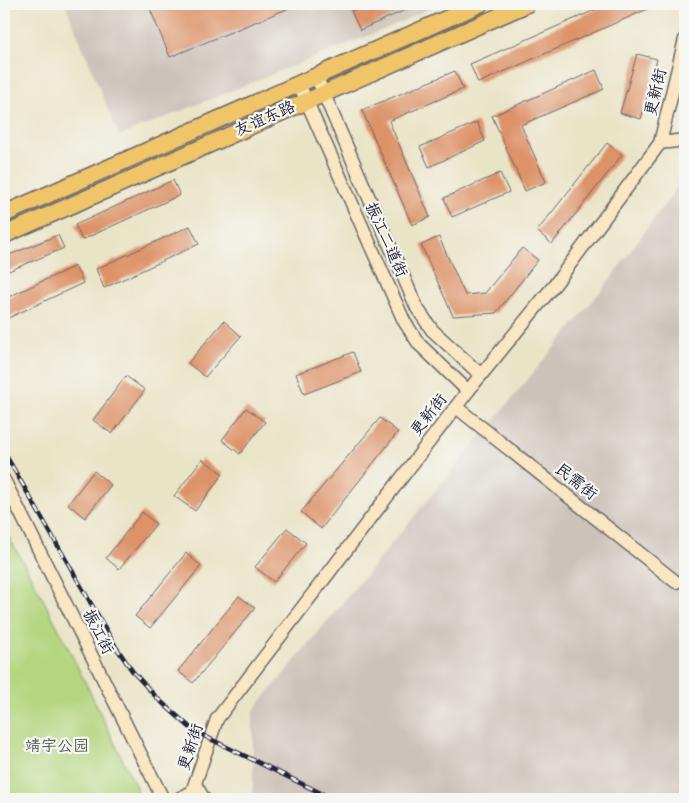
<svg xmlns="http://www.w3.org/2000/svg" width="689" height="803" viewBox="0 0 689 803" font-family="Mynerve,'LXGW WenKai TC',sans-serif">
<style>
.industrial{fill:#cdc2b9}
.green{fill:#b4d67f;stroke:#6b7c5d}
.building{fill:#dd9267}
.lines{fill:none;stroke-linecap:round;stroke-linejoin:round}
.secondary-casing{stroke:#68666c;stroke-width:15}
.highway-casing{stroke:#68666c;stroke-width:19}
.secondary{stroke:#f9e7c3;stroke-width:12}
.highway{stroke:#f0c469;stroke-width:16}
.rail-casing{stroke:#22223b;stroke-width:4.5}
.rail{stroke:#f6f6f2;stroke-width:2.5;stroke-dasharray:8;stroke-linecap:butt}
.labels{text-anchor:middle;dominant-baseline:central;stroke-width:4.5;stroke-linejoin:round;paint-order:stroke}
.street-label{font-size:16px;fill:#22223b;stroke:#f6f6f2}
.park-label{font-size:16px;fill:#4e584f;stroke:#f6f6f2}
</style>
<rect width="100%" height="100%" fill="#f6f6f2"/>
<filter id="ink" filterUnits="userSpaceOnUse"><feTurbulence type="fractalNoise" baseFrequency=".02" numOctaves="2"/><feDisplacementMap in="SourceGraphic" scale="10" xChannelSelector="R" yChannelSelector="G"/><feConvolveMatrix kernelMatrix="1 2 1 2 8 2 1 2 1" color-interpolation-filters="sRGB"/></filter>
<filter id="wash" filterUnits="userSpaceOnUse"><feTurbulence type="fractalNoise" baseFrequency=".0096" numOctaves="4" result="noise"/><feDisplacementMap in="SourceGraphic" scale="20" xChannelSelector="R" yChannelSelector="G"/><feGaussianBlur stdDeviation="1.12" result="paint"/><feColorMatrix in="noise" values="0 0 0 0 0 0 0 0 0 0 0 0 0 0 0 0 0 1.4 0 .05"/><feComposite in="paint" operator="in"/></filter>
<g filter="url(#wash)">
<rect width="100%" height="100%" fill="#eae4c7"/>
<!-- industrial -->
<g class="industrial">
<polygon points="65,4 440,4 385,29 119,136"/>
<polygon points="685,176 685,799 253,799 253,711 606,285"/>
</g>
<!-- green -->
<path class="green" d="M4,529c49,83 89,170 131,256l5,14h-136z"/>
<g id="blocks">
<!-- building -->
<g class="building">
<polygon points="148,4 299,4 170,57"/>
<polygon points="366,4 419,4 360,30 351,11"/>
<polygon points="609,4 659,4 478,83 470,64"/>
<polygon points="637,54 657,59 641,119 620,113"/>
<polygon points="596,70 604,89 521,125 546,182 525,191 492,116"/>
<polygon points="455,71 463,89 389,121 430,217 412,225 362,110"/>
<polygon points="477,122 485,141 429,167 420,147"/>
<polygon points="607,143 622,155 552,244 537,231"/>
<polygon points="500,173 509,192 452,217 444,198"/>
<polygon points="173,180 180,195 82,240 75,225"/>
<polygon points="190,226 199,244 104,288 96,269"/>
<polygon points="58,235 64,248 4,273 4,257"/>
<polygon points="439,237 465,295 485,293 522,248 538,260 496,313 453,316 421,245"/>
<polygon points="75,266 83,283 4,320 4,299"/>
<polygon points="224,321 241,336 205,377 188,363"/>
<polygon points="353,352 361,372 304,394 296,374"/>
<polygon points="126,376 145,390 112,434 93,420"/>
<polygon points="246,408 265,422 240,454 222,440"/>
<polygon points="380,418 398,432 321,529 301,512"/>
<polygon points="202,459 223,474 195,511 174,496"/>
<polygon points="94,471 111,485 85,518 68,504"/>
<polygon points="142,512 156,524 119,569 106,558"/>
<polygon points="287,528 306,543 274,582 255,567"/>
<polygon points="186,553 201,566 150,628 135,616"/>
<polygon points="239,596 255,608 193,683 178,671"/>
</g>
</g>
</g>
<g filter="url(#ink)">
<use href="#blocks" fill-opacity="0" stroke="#68666c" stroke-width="1"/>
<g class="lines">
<defs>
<g id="secondary">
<polyline points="316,76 417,308 432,330 481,375"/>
<polyline points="299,84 404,321 419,344 468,391"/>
<polyline points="660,143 685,140"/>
<polyline points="456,407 676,582"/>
<polyline points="4,480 163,799"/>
<polyline points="195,784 204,799"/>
<polyline points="178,799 192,792 217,719 468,391 556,283 660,143 685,39"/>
</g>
<g id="highway">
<polyline points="4,214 480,4"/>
<polyline points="4,235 527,4"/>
</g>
</defs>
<!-- secondary casing -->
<use href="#secondary" class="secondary-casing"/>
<!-- highway casing -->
<use href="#highway" class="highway-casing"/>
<!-- secondary -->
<use href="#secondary" class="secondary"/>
<!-- highway -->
<use href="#highway" class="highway"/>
<defs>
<polyline id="rail" points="4,452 116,647 133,672 158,699 194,731 333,799"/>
</defs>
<!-- rail casing -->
<use href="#rail" class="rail-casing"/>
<!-- rail -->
<use href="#rail" class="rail"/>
</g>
</g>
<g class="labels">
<!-- street labels -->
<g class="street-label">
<text transform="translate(656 92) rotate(-77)">更新街</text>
<text transform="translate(265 119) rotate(-24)">友谊东路</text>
<text transform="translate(386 240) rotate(66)">振江二道街</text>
<text transform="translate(429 415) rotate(-52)">更新街</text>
<text transform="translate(576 482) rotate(38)">民需街</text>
<text transform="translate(98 632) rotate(63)">振江街</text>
<text transform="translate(191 747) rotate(-72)">更新街</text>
</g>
<!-- park labels -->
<g class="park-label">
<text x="57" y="746">靖宇公园</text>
</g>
</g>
<!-- margin -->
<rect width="689" height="803" fill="none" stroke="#f6f6f2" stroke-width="20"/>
</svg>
